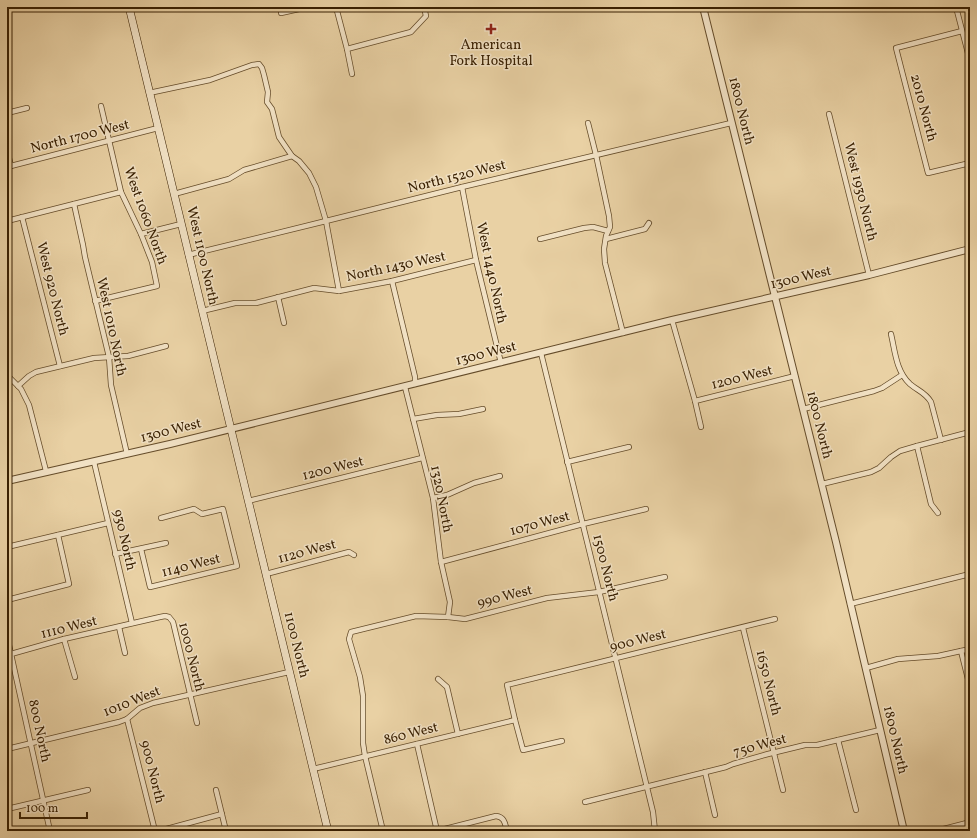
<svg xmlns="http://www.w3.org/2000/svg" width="977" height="838" viewBox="0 0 977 838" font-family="Vollkorn,serif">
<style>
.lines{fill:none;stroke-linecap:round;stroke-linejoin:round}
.minor-casing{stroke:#654c2a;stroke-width:6}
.tertiary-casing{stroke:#654c2a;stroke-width:8}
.secondary-casing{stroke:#392002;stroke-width:8}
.minor{stroke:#f1e1c4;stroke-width:4.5}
.tertiary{stroke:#f1e1c4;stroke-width:6}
.secondary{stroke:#f1e1c4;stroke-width:7}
.poi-dot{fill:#8f2418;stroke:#f1e1c4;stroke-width:1.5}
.labels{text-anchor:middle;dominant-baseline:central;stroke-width:3;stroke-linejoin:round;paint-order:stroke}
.poi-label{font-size:14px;fill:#392002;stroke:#f1e1c4}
.street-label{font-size:14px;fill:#392002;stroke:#f1e1c4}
</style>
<rect width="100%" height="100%" fill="#e9d1a4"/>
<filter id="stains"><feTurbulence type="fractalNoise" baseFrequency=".005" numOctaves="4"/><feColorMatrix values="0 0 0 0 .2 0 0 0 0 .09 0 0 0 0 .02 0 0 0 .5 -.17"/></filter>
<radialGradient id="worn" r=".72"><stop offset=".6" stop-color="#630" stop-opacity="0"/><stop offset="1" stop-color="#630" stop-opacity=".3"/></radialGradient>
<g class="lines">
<defs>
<g id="minor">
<polyline points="336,7 347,49 352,74"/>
<polyline points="956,7 970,61"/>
<polyline points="281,13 308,7"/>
<polyline points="962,31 896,48 928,173 970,163"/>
<polyline points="347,49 411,32 426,16 424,7"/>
<polyline points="149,93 210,80 252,65 259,64 262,68 264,75 268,92 267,102 272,109 279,137 292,156 299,161 309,173 316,187 326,221 339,291"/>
<polyline points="7,113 27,108"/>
<polyline points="829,114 869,275"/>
<polyline points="588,123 596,155 609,216 610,227 606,236 604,249 605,263 623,333"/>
<polyline points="7,150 11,166"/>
<polyline points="7,167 158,128"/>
<polyline points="462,187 476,260 501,363"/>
<polyline points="174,194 229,179 244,170 292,156"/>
<polyline points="74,204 83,245 85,257 109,357 111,385 127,454"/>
<polyline points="22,217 60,366"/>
<polyline points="7,221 121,192"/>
<polyline points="141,234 181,224"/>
<polyline points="540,239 584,228 593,227 608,231"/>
<polyline points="606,239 645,229 649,223"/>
<polyline points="188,255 326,221 462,187 731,123"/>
<polyline points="392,281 415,377 415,384"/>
<polyline points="278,297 284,323"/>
<polyline points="95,301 157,286 152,262 141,234 121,192 101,106"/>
<polyline points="202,311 235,303 256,303 314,288 339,291 392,281 476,260"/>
<polyline points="672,320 695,401 701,427"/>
<path d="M891,334c4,17 5,37 19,50 8,7 15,8 21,18l10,38"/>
<polyline points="541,353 653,812 655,831"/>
<polyline points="7,372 9,377 21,389 29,405 46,471"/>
<polyline points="18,386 29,376 36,372 94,358 128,356 166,346"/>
<polyline points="405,387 433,498 441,562 450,602 448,617"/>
<polyline points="695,401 795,376"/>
<polyline points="803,409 874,391 882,388 902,375"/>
<polyline points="413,419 437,415 459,414 483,409"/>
<polyline points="917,446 931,504 938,513"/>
<polyline points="94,462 132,623"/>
<polyline points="567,462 629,447"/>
<polyline points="822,484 871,472 879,468 891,457 900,451 917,446 970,432"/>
<polyline points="433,498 447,495 474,483 500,476"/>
<polyline points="248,501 422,458"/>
<polyline points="7,547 108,523"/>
<polyline points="141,549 150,587 237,566 223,509 202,514 194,509 161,518"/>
<polyline points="115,554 166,543"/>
<polyline points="441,562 583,524 646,509"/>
<polyline points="266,574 349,552 354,555"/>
<polyline points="7,600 69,584 58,535"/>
<polyline points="850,604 970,574"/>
<polyline points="119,627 125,653"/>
<polyline points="743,628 783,790"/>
<polyline points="7,636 50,831"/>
<polyline points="64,639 75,677"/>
<polyline points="961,651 970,687"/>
<polyline points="11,654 64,639 160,617 165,616 169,617 173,622 197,723"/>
<polyline points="866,668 898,659 938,656 970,649"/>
<polyline points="438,679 447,687 458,734"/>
<polyline points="127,719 155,831"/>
<polyline points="838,740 856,810"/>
<polyline points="562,741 523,750 515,720 507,685 775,619"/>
<path d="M417,744l20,87 59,-15c9,1 9,8 11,15"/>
<polyline points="7,749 119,722 127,719 140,708 153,703 289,672"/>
<polyline points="313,769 515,720"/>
<polyline points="705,772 715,815"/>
<polyline points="216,790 226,831"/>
<polyline points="585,802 726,767 733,764 768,754 805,745 817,745 880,730"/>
<polyline points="7,809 88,790"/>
<polyline points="159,831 222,814"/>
<polyline points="383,831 365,756 363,743 363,696 360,677 349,639 351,632 416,616 448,617 465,619 547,598 599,592 665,577"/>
</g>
<g id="tertiary">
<polyline points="703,7 836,542 904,831"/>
<polyline points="7,481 170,444 672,320 869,275 970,249"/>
<polyline points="939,831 970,823"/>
</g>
<polyline id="secondary" points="129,7 328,831"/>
</defs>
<!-- minor casing -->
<use href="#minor" class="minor-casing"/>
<!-- tertiary casing -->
<use href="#tertiary" class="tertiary-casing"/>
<!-- secondary casing -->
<use href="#secondary" class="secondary-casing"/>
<!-- minor -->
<use href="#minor" class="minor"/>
<!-- tertiary -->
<use href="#tertiary" class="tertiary"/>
<!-- secondary -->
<use href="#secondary" class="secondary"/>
</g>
<!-- markers -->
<path class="poi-dot" d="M489 23h4v4h4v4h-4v4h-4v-4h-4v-4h4z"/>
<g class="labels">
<!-- poi labels -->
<g class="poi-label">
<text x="491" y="45">American<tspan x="491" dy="16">Fork Hospital</tspan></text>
</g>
<!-- street labels -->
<g class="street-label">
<text transform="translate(923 108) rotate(75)">2010 North</text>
<text transform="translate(741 111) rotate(76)">1800 North</text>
<text transform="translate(80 137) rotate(-14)">North 1700 West</text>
<text transform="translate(457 177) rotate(-14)">North 1520 West</text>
<text transform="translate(860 192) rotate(76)">West 1930 North</text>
<text transform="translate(145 216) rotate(70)">West 1060 North</text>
<text transform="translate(202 256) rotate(77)">West 1100 North</text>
<text transform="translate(396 267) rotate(-12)">North 1430 West</text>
<text transform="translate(491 273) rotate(78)">West 1440 North</text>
<text transform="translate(801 278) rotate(-13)">1300 West</text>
<text transform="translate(52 289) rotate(76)">West 920 North</text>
<text transform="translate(111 327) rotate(78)">West 1010 North</text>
<text transform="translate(486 354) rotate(-14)">1300 West</text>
<text transform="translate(742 378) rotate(-14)">1200 West</text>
<text transform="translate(819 425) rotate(76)">1800 North</text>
<text transform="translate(171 431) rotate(-14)">1300 West</text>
<text transform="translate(333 469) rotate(-14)">1200 West</text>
<text transform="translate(441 499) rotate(79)">1320 North</text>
<text transform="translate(540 524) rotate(-15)">1070 West</text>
<text transform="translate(124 540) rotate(77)">930 North</text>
<text transform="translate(307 552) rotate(-15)">1120 West</text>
<text transform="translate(191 566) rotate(-14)">1140 West</text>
<text transform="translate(605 568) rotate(76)">1500 North</text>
<text transform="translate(505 597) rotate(-14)">990 West</text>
<text transform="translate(69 628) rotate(-14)">1110 West</text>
<text transform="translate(638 641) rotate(-14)">900 West</text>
<text transform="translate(296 645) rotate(76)">1100 North</text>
<text transform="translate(191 657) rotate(76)">1000 North</text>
<text transform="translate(768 683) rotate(76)">1650 North</text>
<text transform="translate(132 702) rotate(-22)">1010 West</text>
<text transform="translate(39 731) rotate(78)">800 North</text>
<text transform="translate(411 734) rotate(-14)">860 West</text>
<text transform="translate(895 740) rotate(77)">1800 North</text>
<text transform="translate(760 746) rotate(-15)">750 West</text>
<text transform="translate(152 772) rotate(76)">900 North</text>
</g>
</g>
<!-- margin -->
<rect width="977" height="838" fill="none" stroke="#e9d1a4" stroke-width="24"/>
<rect x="8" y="8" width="961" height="822" fill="none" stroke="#392002" stroke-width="2"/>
<rect x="12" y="12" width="953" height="814" fill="none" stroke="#392002"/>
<!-- scale -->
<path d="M20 812v6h67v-6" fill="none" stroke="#392002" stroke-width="2"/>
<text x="26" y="812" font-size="12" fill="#392002" stroke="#f1e1c4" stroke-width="3" paint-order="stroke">100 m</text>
<rect width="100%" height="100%" filter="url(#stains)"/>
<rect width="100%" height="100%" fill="url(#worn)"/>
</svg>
